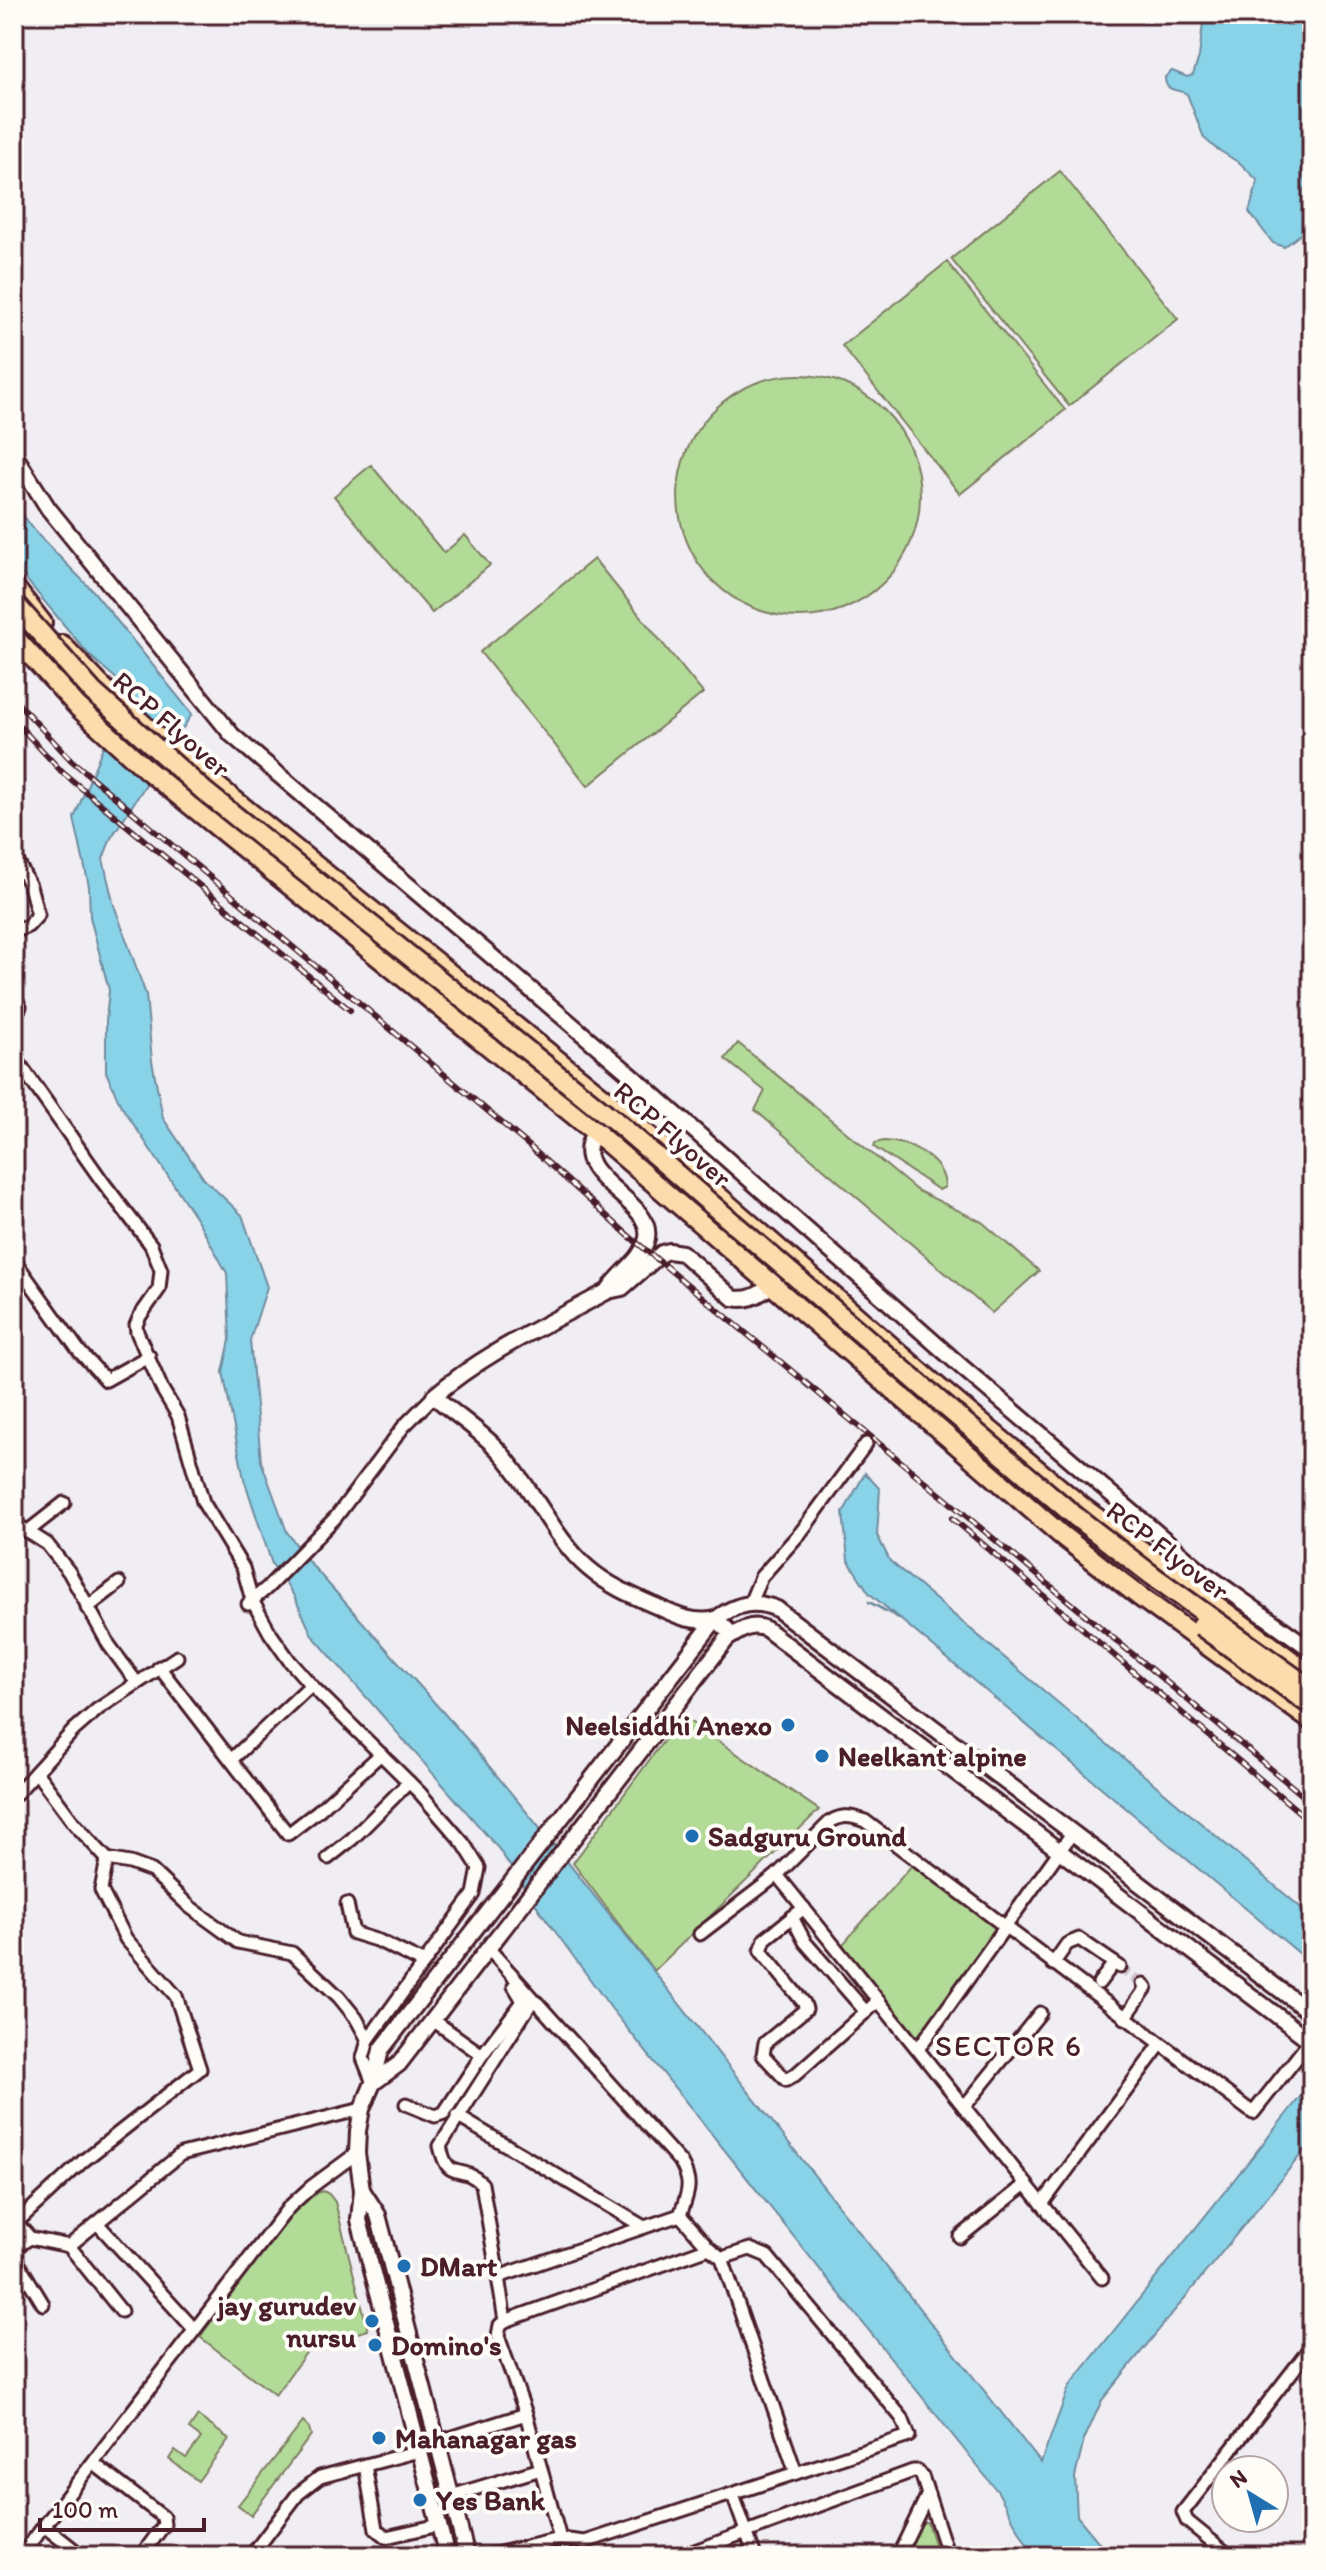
<svg xmlns="http://www.w3.org/2000/svg" width="1326" height="2570" viewBox="0 0 1326 2570" font-family="Itim,sans-serif">
<style>
.green{fill:#b2db98;stroke:#7e7d62;stroke-width:2}
.water{fill:#89d3e9;stroke:#708b9d;stroke-width:2}
.lines{fill:none;stroke-linecap:round;stroke-linejoin:round}
.stream{stroke:#708b9d;stroke-width:3}
.minor-tunnel{stroke:#cfc4cb;stroke-width:11;stroke-dasharray:11 5.5;stroke-linecap:butt}
.minor-casing{stroke:#4a1f2b;stroke-width:17}
.tertiary-casing{stroke:#4a1f2b;stroke-width:20}
.primary-casing{stroke:#4a1f2b;stroke-width:24}
.minor{stroke:#fdfcf7;stroke-width:11}
.tertiary{stroke:#fdfcf7;stroke-width:14}
.primary{stroke:#fcdcac;stroke-width:18}
.rail-casing{stroke:#4a1f2b;stroke-width:6}
.rail{stroke:#fdfcf7;stroke-width:3;stroke-dasharray:9;stroke-linecap:butt}
.primary-bridge-casing{stroke:#4a1f2b;stroke-width:24;stroke-linecap:butt}
.primary-bridge{stroke:#fcdcac;stroke-width:18}
.poi-dot{fill:#1f6fb2;stroke:#fdfcf7;stroke-width:3}
.labels{text-anchor:middle;dominant-baseline:central;stroke-width:8;stroke-linejoin:round;paint-order:stroke}
.street-label{font-size:28px;fill:#4a1f2b;stroke:#fdfcf7}
.poi-label{font-size:28px;font-weight:bold;fill:#4a1f2b;stroke:#fdfcf7;text-anchor:start}
.neighbourhood-label{font-size:30px;letter-spacing:2px;fill:#4a1f2b;stroke:#fdfcf7}
</style>
<rect width="100%" height="100%" fill="#f0edf3"/>
<filter id="ink" filterUnits="userSpaceOnUse"><feTurbulence type="fractalNoise" baseFrequency=".0125" numOctaves="2"/><feDisplacementMap in="SourceGraphic" scale="16" xChannelSelector="R" yChannelSelector="G"/><feConvolveMatrix kernelMatrix="1 2 1 2 8 2 1 2 1" color-interpolation-filters="sRGB"/></filter>
<g filter="url(#ink)">
<!-- green -->
<g class="green">
<polygon points="1060,171 1178,319 1069,406 951,259"/>
<polygon points="947,262 1065,410 960,494 842,346"/>
<circle cx="799" cy="496" r="121"/>
<polygon points="371,465 444,553 465,535 490,565 432,613 334,496"/>
<polygon points="594,559 703,693 588,786 480,652"/>
<polygon points="738,1043 916,1190 982,1222 1039,1271 992,1313 755,1110 765,1091 725,1059"/>
<path d="M884,1141c25,1 60,17 61,46l-6,3 -65,-43 1,-4z"/>
<polygon points="682,1716 819,1810 654,1971 573,1863"/>
<polygon points="912,1865 998,1929 914,2045 837,1951"/>
<polygon points="323,2191 329,2194 335,2202 368,2330 311,2346 275,2395 200,2337 293,2211 314,2194"/>
<polygon points="198,2416 229,2439 198,2481 169,2459 175,2450 186,2458 201,2438 189,2429"/>
<polygon points="303,2422 309,2428 311,2435 251,2515 238,2505"/>
<polygon points="927,2522 938,2556 905,2556 919,2523"/>
</g>
<!-- water -->
<g class="water">
<path d="M1204,14h108v211l-28,22 -11,-4 -24,-31 9,-31 -17,-17 -27,-17 -10,-9 -17,-44c-10,-6 -22,-1 -22,-17l7,-6 15,6 6,-2 6,-18z"/>
<polygon points="14,503 38,535 94,592 192,714 111,838 103,859 113,902 146,995 152,1061 163,1118 204,1179 242,1215 267,1287 250,1340 261,1461 287,1532 309,1562 466,1738 570,1865 1041,2463 1069,2387 1312,2082 1312,2141 1102,2400 1084,2440 1075,2477 1077,2516 1110,2556 1033,2556 998,2492 611,2008 541,1912 498,1848 312,1635 294,1596 272,1564 244,1479 223,1372 230,1340 227,1273 198,1221 120,1104 106,1072 106,1020 109,990 90,917 89,886 74,818 127,688 89,655 14,565"/>
<polygon points="865,1473 880,1489 877,1535 890,1561 1312,1917 1312,1964 869,1593 848,1560 843,1513"/>
</g>
<g class="lines">
<!-- stream -->
<polyline class="stream" points="869,1602 901,1619"/>
<!-- minor-tunnel -->
<polyline class="minor-tunnel" points="1120,1967 1143,1984"/>
<defs>
<g id="minor">
<polyline points="14,855 30,886 38,915 28,926 14,932"/>
<polyline points="14,996 20,1007 14,1016"/>
<polyline points="14,1056 102,1181 151,1245 161,1270 159,1289 140,1316 136,1325 137,1332 162,1389 178,1416 203,1502 243,1568 252,1600 270,1633 289,1660 311,1685 420,1793 464,1844 479,1868 474,1894 368,2040 363,2058 373,2083"/>
<polyline points="14,1260 79,1351 106,1380 149,1356"/>
<polyline points="14,1523 47,1544 69,1572 109,1645 137,1683"/>
<polyline points="27,1532 64,1503"/>
<polyline points="750,1603 761,1577 801,1532 866,1444"/>
<polyline points="248,1604 268,1587 336,1517 404,1426 434,1396"/>
<polyline points="87,1608 119,1583"/>
<polyline points="159,1667 288,1834 318,1811 381,1754"/>
<polyline points="231,1760 311,1685"/>
<polyline points="14,1796 74,1730 98,1709 177,1657"/>
<polyline points="328,1858 352,1839 409,1782"/>
<polyline points="107,1859 130,1863 152,1871 190,1907 238,1942 292,1953 339,1997 356,2018 368,2040"/>
<polyline points="777,1875 1102,2278"/>
<polyline points="347,1904 353,1933 379,1941 424,1963"/>
<polyline points="804,1908 765,1939 761,1951 804,2003 806,2009 765,2043 763,2055 786,2080 795,2075 878,2001"/>
<polyline points="792,1917 805,1942 866,2012"/>
<path d="M700,1934l77,-59 53,-53c13,-8 21,-6 35,-1l388,292 57,-72"/>
<path d="M488,1948l193,215c12,21 7,30 -1,52"/>
<polyline points="1053,1964 1067,1944 1079,1939 1120,1967"/>
<polyline points="1099,1983 1114,1963"/>
<polyline points="1125,2018 1146,1988 1143,1984"/>
<polyline points="918,2049 1073,1832"/>
<polyline points="482,2055 521,2004 522,1999 514,1986"/>
<polyline points="406,2104 435,2116 444,2113 482,2055 433,2020"/>
<polyline points="964,2107 1040,2013"/>
<polyline points="457,2116 644,2227"/>
<polyline points="1042,2204 1160,2045"/>
<polyline points="680,2215 709,2248 722,2258 796,2473"/>
<polyline points="14,2220 30,2238 69,2246 181,2154 362,2109"/>
<polyline points="17,2222 83,2161 200,2069 176,1996 126,1939 101,1890 107,1859 74,1823 36,1772"/>
<polyline points="97,2223 194,2329"/>
<polyline points="960,2237 1026,2184"/>
<polyline points="69,2246 121,2311"/>
<polyline points="14,2248 30,2238"/>
<polyline points="14,2256 43,2304"/>
<path d="M498,2277l-16,-93c-23,-23 -33,1 -42,-38l93,-146"/>
<polyline points="505,2321 498,2277 680,2215"/>
<polyline points="93,2463 163,2517 164,2525 141,2556"/>
<polyline points="365,2465 376,2529 386,2537 439,2525"/>
<polyline points="733,2495 755,2556"/>
<polyline points="451,2496 541,2469"/>
<polyline points="44,2526 82,2556"/>
<polyline points="560,2539 526,2414 498,2336 500,2325 505,2321 709,2248"/>
<polyline points="21,2556 289,2207 311,2187 357,2153"/>
<polyline points="251,2556 298,2494 320,2477 419,2451 437,2442 526,2414"/>
<polyline points="487,2556 560,2539 585,2542 909,2436 902,2418 767,2256 750,2249 722,2258"/>
<polyline points="681,2556 913,2471 918,2471 922,2476 948,2556"/>
<polyline points="898,2556 928,2494"/>
<polyline points="1230,2556 1187,2521 1183,2512 1312,2346"/>
<polyline points="1309,2556 1312,2552"/>
</g>
<g id="tertiary">
<polyline points="14,454 48,508 232,735 645,1087 963,1368 1204,1573 1312,1650"/>
<path d="M608,1291c12,-20 34,-29 39,-53 7,-40 -84,-61 -52,-106 12,-17 33,-32 50,-45"/>
<path d="M733,1635l-17,-16c-22,5 -39,-3 -58,-12 -25,-11 -49,-21 -70,-39 -34,-29 -56,-82 -89,-117 -19,-21 -44,-36 -65,-55 51,-44 114,-72 174,-105l14,-3 40,-35 7,-2 13,2 51,45c27,6 43,-19 59,-37"/>
<path d="M373,2083l26,-19 328,-425c12,-8 24,-17 39,-10l546,413"/>
<polyline points="362,2190 378,2215 467,2556"/>
<path d="M447,2556l-88,-336 3,-30 -5,-37 1,-22 4,-22 11,-26 8,-33 335,-431c19,-15 38,-20 61,-10l535,405"/>
</g>
<g id="primary">
<polyline points="14,587 42,623"/>
<polyline points="14,637 78,707 146,769 595,1132 1060,1534 1139,1596 1312,1721"/>
<polyline points="62,645 100,685 167,746 618,1109 940,1389 1082,1507 1312,1676"/>
</g>
</defs>
<!-- minor casing -->
<use href="#minor" class="minor-casing"/>
<!-- tertiary casing -->
<use href="#tertiary" class="tertiary-casing"/>
<!-- primary casing -->
<use href="#primary" class="primary-casing"/>
<!-- minor -->
<use href="#minor" class="minor"/>
<!-- tertiary -->
<use href="#tertiary" class="tertiary"/>
<!-- primary -->
<use href="#primary" class="primary"/>
<defs>
<g id="rail">
<polyline points="14,699 71,760 528,1145 629,1236 1312,1803"/>
<polyline points="14,720 62,772 350,1010"/>
<polyline points="952,1518 1312,1823"/>
</g>
</defs>
<!-- rail casing -->
<use href="#rail" class="rail-casing"/>
<!-- rail -->
<use href="#rail" class="rail"/>
<defs>
<g id="primary-bridge">
<polyline points="14,603 93,692 204,791 614,1120 944,1405 1075,1516 1153,1576 1312,1690"/>
<polyline points="1201,1626 1312,1706"/>
</g>
</defs>
<!-- primary-bridge casing -->
<use href="#primary-bridge" class="primary-bridge-casing"/>
<!-- primary-bridge -->
<use href="#primary-bridge" class="primary-bridge"/>
</g>
</g>
<!-- markers -->
<g class="poi-dot">
<circle cx="788" cy="1725" r="8"/>
<circle cx="822" cy="1756" r="8"/>
<circle cx="692" cy="1836" r="8"/>
<circle cx="404" cy="2266" r="8"/>
<circle cx="372" cy="2321" r="8"/>
<circle cx="375" cy="2345" r="8"/>
<circle cx="379" cy="2438" r="8"/>
<circle cx="420" cy="2500" r="8"/>
</g>
<g class="labels">
<!-- street labels -->
<g class="street-label">
<text transform="translate(172 724) rotate(41)">RCP Flyover</text>
<text transform="translate(673 1134) rotate(41)">RCP Flyover</text>
<text transform="translate(1168 1550) rotate(37)">RCP Flyover</text>
</g>
<!-- poi labels -->
<g class="poi-label">
<text x="772" y="1725" text-anchor="end">Neelsiddhi Anexo</text>
<text x="838" y="1756">Neelkant alpine</text>
<text x="708" y="1836">Sadguru Ground</text>
<text x="420" y="2266">DMart</text>
<text x="356" y="2305" text-anchor="end">jay gurudev<tspan x="356" dy="32">nursu</tspan></text>
<text x="391" y="2345">Domino's</text>
<text x="395" y="2438">Mahanagar gas</text>
<text x="436" y="2500">Yes Bank</text>
</g>
<!-- neighbourhood labels -->
<g class="neighbourhood-label">
<text x="1009" y="2045">SECTOR 6</text>
</g>
</g>
<!-- margin -->
<rect width="1326" height="2570" fill="none" stroke="#fdfcf7" stroke-width="48"/>
<rect x="24" y="24" width="1278" height="2522" fill="none" stroke="#4a1f2b" stroke-width="3" filter="url(#ink)"/>
<!-- north arrow -->
<g transform="translate(1250 2494) rotate(323)"><circle r="38" fill="#fdfcf7" stroke="#b5a4a5" stroke-width="2"/>
<path d="M0-6L14 30L0 20L-14 30Z" fill="#1f6fb2"/>
<text y="-12" font-size="22" font-weight="bold" text-anchor="middle" fill="#4a1f2b">N</text>
</g>
<!-- scale -->
<path d="M40 2518v12h164v-12" fill="none" stroke="#4a1f2b" stroke-width="4"/>
<text x="52" y="2518" font-size="24" fill="#4a1f2b" stroke="#fdfcf7" stroke-width="6" paint-order="stroke">100 m</text>
</svg>
